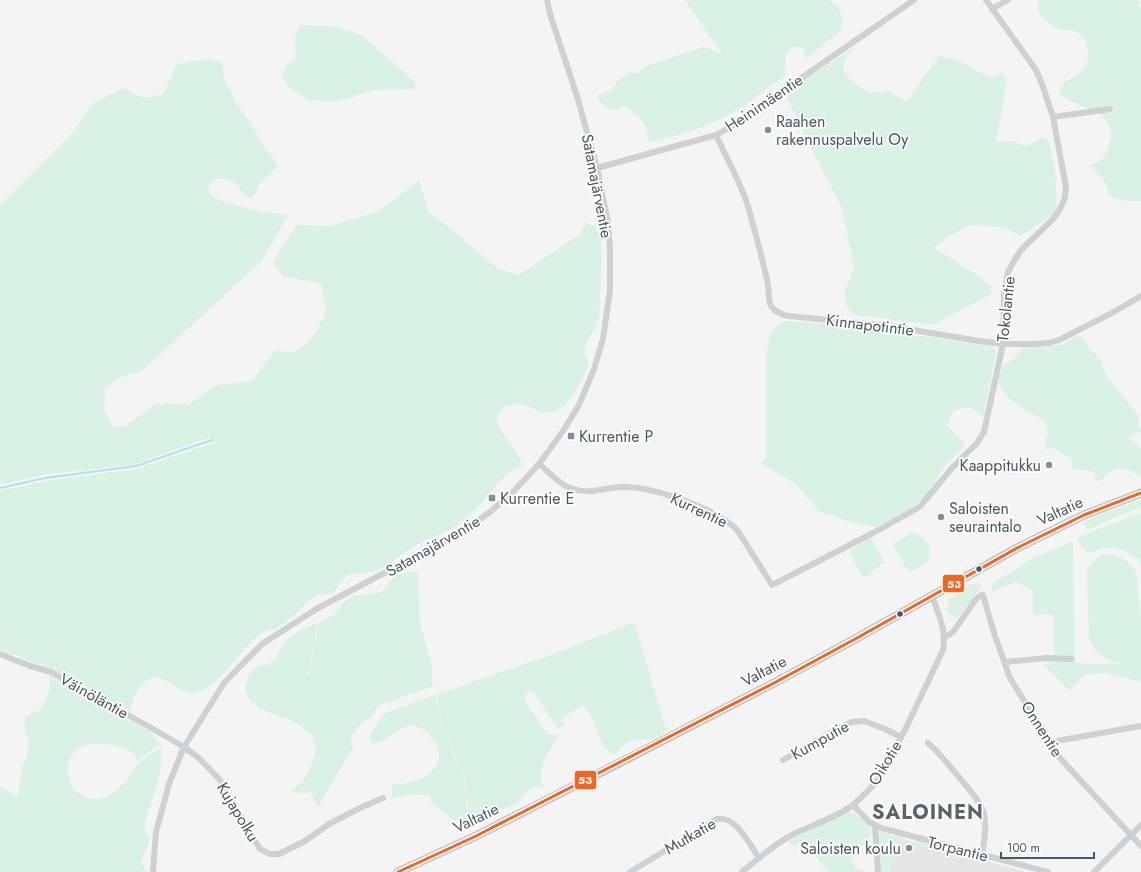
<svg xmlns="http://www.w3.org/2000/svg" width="1141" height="872" viewBox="0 0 1141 872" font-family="Jost,sans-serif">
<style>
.education{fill:#e6e5e6}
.green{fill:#d9f2e3}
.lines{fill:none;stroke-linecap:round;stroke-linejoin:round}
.stream{stroke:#aee2f0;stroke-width:2}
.minor{stroke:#ced0d2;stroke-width:6}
.highway{stroke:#bec4c9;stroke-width:9}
.bus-1-casing{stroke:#fff;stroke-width:6}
.bus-1{stroke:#f26522;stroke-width:3}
.poi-dot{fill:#868d94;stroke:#fff;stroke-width:1.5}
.bus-dot{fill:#4a5661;stroke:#fff;stroke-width:1.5}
.labels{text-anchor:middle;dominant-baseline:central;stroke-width:3.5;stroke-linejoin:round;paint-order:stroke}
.street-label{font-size:16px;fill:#4a5661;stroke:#fff}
.poi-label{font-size:16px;fill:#4a5661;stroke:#fff;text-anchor:start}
.district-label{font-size:20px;font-weight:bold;letter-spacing:1px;fill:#5f6368;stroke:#fff}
.line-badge{stroke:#fff;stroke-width:1.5}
.badge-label{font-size:11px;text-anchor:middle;font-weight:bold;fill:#fff}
</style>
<rect width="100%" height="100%" fill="#f4f4f4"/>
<!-- education -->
<polygon class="education" points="880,833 1024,871 1024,872 880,872 879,837"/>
<!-- green -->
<g class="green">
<path d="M685,0h144l9,7 5,14 -3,10 -34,28 -4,-11 -8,-1 -8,6 -1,6 1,16 -35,26 -27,17 -30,12 -45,13c-1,-4 -1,-9 -2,-13 -4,-10 -15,-21 -25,-24 -2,1 -6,4 -9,4 -7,1 -14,-9 -16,-15l14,-4 9,-13 4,-1 6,-5 8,1 6,-6 59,-20 19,7z"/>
<path d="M1038,0h100l3,2 -3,2v2l3,2v193c-10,0 -25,1 -33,-7 0,-14 -8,-18 -17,-27v-3c3,-1 7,-1 9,-3 9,-7 13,-25 9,-36 -2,-5 -7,-8 -11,-12l15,-2 1,-3c-7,-5 -16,2 -24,1 -11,-3 -23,-10 -31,-16v-4c7,-12 26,-14 29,-31 1,-9 -4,-26 -15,-28 -4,-1 -8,1 -12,0 -8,-2 -21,-13 -23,-21 0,-2 0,-6 0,-9z"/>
<polygon points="300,25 339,27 363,36 415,82 415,89 374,90 350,98 327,102 309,100 289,88 282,77 286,66 295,59 296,51 295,36"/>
<path d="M859,45c-6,5 -14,12 -16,20 -2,12 24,29 35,28 3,0 7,-2 9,-3l9,6 11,5 32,-45c6,2 12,2 18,4 16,5 27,23 45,13l5,9 -11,60 18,-1 6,4 6,1 7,-2 9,-7 5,2c9,18 9,49 10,69l-7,9 -30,19 -15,-9 -37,-2 -35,22 44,28 14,12v7l-57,31 -80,-10 -6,-7 -4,-14 10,-26 -12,-61 -33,-62 -22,-48 11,-14z"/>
<path d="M211,59l11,3 2,16 14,28 9,12 17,28 15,20 -20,18 -2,8 -6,7 -7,-4 -2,-4 -8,-10 -17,-3 -8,7 -1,6 12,10 38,10 30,4 -26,45 -12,12 -107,98 -24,8 -14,11 -1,21 9,17 13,-1 28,-21 15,-2 20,2 17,-13 13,-7 33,-4 22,-30c7,-1 16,2 22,0 12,-4 31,-33 30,-46 0,-3 -3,-6 -3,-9 -1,-4 -1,-8 -1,-12l-39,-8 -10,-14 23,-37 34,1 47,-14 42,-31 10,32 26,19 43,37 21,6 60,-40 7,-13 15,8v17l1,8 -3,62 -4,10 -10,19 -1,6 4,8v6l-5,12 -8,14 -10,13 -11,7 -10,1 -17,-7 -11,-2 -12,3 -6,7 -1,7 3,8 20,30 3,8c-3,1 -6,1 -8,2 -8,4 -13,11 -18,16 -12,14 -25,31 -41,41 -11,8 -26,11 -38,18 -15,7 -30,24 -46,28 -8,2 -16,1 -24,4 -8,3 -10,13 -16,17 -5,3 -11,-1 -18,4 -12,8 -21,21 -34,29 -2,2 -5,4 -8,4 -4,1 -7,0 -11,3 -21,15 -41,56 -66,60 -21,3 -35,-31 -53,-8 -7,8 -10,17 -12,27l-77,-43 -20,-6 -13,-6 -20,-7v-159l51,-11 85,-11 78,-26 -4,-6 -76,28 -87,9 -47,11v-280l71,-70 23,-33 30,-14 11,7 13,3 16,-5 11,-26 7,-4z"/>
<path d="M785,321l57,4 150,21 5,7 -3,10 -11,55c-14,-13 -11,-11 -29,-8l-7,15 15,16 3,5 -21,21 -17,27 -10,10 -28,17 -14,6 -28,-6 -28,-10 -18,-21 -14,-12 -26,-14 5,-7v-100c3,-15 3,-30 19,-36z"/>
<path d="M1080,335l12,16 8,8 6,16 33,41 -1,9 3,4v2l-12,6 6,7h2l4,5v28c-9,-5 -21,-12 -31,-5 -4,3 -7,7 -12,10 -3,-3 -2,-8 -5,-11l-21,-2v-10l-11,-5 -4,-4 -4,-2 -8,2c-1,-7 4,-13 2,-21 -3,-13 -22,-18 -31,-25 -8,-6 -13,-13 -18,-22l4,-17c10,-3 16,-9 21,-18h18l21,-2z"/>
<polygon points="1141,499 1141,507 1088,529 1084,525 1083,522"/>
<polygon points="1141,513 1141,567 1138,559 1124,550 1106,547 1093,552 1087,552 1080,546 1078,537"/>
<path d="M910,532c28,6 26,36 -2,39l-15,-27 11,-6z"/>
<polygon points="871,538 884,562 866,577 861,575 849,551"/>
<path d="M1073,541l2,122 47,1c-16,-5 -26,-8 -33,-25l-2,-69 6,-9 9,-6 12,-1 10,5 10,9 3,9 4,45v60l-35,-9 -20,1 -17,17 -26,-27 11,-3 -1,-47 -20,1v-23l-17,-11 -24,11v-8l41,-26z"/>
<path d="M418,571l2,54 10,32 2,9v13l1,7 -55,20 -8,12 -11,7 -8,12v5l2,5 -35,60 -2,-2 -4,-13c-8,2 -15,0 -23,1 4,-4 10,-8 14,-12 8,-11 16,-30 10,-43 -3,-6 -9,-10 -14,-13 -13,-8 -29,-11 -42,-19v-3h-5c-2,-3 -5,-6 -6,-10 -3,-8 4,-23 11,-27 5,-2 10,0 15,-4 5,-5 8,-12 12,-18 8,-12 20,-16 33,-21l-2,17 -7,31v6l8,-37 2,-17 16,-8 11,-14 7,-5 26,-3 7,-4 7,-10 5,-4 9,-3z"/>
<polygon points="976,582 980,584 980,588 961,614 956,618 947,613 946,610 949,599 961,593 966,587"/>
<path d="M633,623l2,1 30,102 3,4 -15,9 -17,1 -8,2 -6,5 -6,7 -3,1c-10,-7 -14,-19 -18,-29l1,-2 -13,-20 -21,15 3,5 -7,5 -23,-35 -6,-3 -4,3v7l22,33 12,1c-7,11 -19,29 -18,42 0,3 1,7 2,10 -5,1 -10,-1 -14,3 -7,5 -10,13 -18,17 -3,2 -8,2 -12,2 -15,1 -19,4 -29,15l-4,-33v-13l-9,-16 -6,-19 -8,-15 -7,-33 120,-42z"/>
<path d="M46,675l4,1 101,56 9,12 -23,17c-1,-2 -1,-4 -2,-6 -7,-10 -36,-12 -47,-10 -33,6 -21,56 7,54 13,0 26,-11 33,-21 3,-4 5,-9 9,-13 6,-7 16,-12 24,-18 4,19 -10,57 -16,76v9l4,6 1,3 -9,20 1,4 5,7h-147v-85l18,10 4,-30 4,-8 2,-9v-9l-3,-9v-16c6,-1 10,-6 15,-5l10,-22v-11z"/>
<path d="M435,695l8,34 7,14 6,19 9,16v13l5,34c-15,0 -29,-15 -40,-24v-5l-17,-2 -22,4 1,-3v-11c15,2 48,-9 47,-28 0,-7 -3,-12 -7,-17 -4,-6 -9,-11 -16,-13 -17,-5 -29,20 -44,17l-3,-5 14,-24z"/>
<path d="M850,812l5,2 15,12c4,11 -5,18 -13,24h-2l-4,8 4,10 12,4h-39l-25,-32 -9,7 -5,-4v-3l3,-1 53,-26z"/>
<polygon points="881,832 904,838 905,839 904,843 898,842 890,872 880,872 879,837"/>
<polygon points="915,840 958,852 958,857 913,845 914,841"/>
</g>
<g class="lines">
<!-- stream -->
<polyline class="stream" points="0,488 45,478 136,466 212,440"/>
<!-- minor -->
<g class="minor">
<polyline points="992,9 1008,0"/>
<polyline points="1053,117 1110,109"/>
<path d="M716,135c11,25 26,49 33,75 7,25 14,50 19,75 1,6 0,15 3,21 4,6 11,9 18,10l100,10 90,15 24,3h31l15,-1 10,-3 51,-26 31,-18"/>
<polyline points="597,168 716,135 732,126 914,0"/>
<path d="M539,464c9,7 21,21 31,24 22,8 33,-1 54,-1 30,0 94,22 114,44l34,54 101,-52 45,-25 4,-4 30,-36 25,-25 7,-11 19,-88 1,-50 4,-22 7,-13 6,-9 32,-31 7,-10 5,-11 1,-11 -13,-70 -11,-33 -6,-14 -50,-70"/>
<polyline points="944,638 953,632 976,599 981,595 983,595 994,633 1010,678 1029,709 1051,742 1059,757 1141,846"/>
<polyline points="0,654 30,666 51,672 153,729 184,747 199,758 220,780 260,849 270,854 279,854 305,841 329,824 360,808 383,798"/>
<polyline points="1005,662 1047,658 1071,659"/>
<polyline points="1051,742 1141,726"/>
<path d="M928,743c10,8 17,18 25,27 10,13 28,30 31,45 3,13 0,27 -2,40"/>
<polyline points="783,760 835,730 852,722 864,721 885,729 901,737"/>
<polyline points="853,805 869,822 881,828 1048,872"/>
<polyline points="875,826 878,872"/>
<polyline points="153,872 156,832 169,784 184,747 224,683 262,644 318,608 464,531 490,512 513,492 539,464 563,431 579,405 594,369 603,339 610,290 610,250 608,222 597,168 577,96 550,14 547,0"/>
<path d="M630,872l87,-53c19,-4 33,26 42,39"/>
<path d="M742,872c16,-13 32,-28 50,-37 19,-10 44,-17 61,-30 9,-8 19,-17 26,-27l26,-48 38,-80c4,-19 -5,-37 -11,-54"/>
<polyline points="1094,872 1141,825"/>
</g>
<!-- highway -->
<polyline class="highway" points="398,872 476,836 629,758 774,683 857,638 1019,547 1084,515 1141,493"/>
<defs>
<polyline id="bus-1" points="398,872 476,836 774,683 857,638 1019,547 1084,515 1141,493"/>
</defs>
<!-- bus-1 casing -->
<use href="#bus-1" class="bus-1-casing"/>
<!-- bus-1 -->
<use href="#bus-1" class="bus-1"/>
</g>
<!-- markers -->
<g class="poi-dot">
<circle cx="768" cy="130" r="4"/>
<rect x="567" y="432" width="8" height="8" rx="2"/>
<circle cx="1049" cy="465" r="4"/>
<rect x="488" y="494" width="8" height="8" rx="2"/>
<circle cx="941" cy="517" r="4"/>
<circle cx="909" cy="848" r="4"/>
</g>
<g class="bus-dot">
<circle cx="979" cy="569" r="3.5"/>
<circle cx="900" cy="614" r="3.5"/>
</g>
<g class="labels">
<!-- street labels -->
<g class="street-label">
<text transform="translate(764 103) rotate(-34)">Heinimäentie</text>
<text transform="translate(597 186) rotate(79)">Satamajärventie</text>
<text transform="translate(1006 309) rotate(-84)">Tokolantie</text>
<text transform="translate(870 325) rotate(7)">Kinnapotintie</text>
<text transform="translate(699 510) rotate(25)">Kurrentie</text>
<text transform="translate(1060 511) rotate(-25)">Valtatie</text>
<text transform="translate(433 546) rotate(-30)">Satamajärventie</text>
<text transform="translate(764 671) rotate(-28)">Valtatie</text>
<text transform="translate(94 696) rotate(29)">Väinöläntie</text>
<text transform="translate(1042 729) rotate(57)">Onnentie</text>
<text transform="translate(820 740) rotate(-29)">Kumputie</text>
<text transform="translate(885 763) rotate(-59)">Oikotie</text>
<text transform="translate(238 812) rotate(59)">Kujapolku</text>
<text transform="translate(476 818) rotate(-26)">Valtatie</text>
<text transform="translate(690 836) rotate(-30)">Mutkatie</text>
<text transform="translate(958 849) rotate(14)">Torpantie</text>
</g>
<!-- poi labels -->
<g class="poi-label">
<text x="776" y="121">Raahen<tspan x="776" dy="18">rakennuspalvelu Oy</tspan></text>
<text x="579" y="436">Kurrentie P</text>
<text x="1041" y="465" text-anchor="end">Kaappitukku</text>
<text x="500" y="498">Kurrentie E</text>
<text x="949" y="508">Saloisten<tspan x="949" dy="18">seuraintalo</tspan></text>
<text x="901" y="848" text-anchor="end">Saloisten koulu</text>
</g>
<!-- district labels -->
<g class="district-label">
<text x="928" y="812">SALOINEN</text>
</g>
</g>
<g class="line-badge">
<rect x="942" y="574" width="23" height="19" rx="4" fill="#f26522"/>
<rect x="574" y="770" width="23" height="20" rx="4" fill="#f26522"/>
</g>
<g class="badge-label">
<text x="954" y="588">53</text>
<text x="585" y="784">53</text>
</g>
<!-- scale -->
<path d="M1001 852v6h93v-6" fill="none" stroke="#4a5661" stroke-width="2"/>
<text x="1007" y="852" font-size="12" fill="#4a5661" stroke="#ffffff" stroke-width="3" paint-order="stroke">100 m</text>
</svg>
